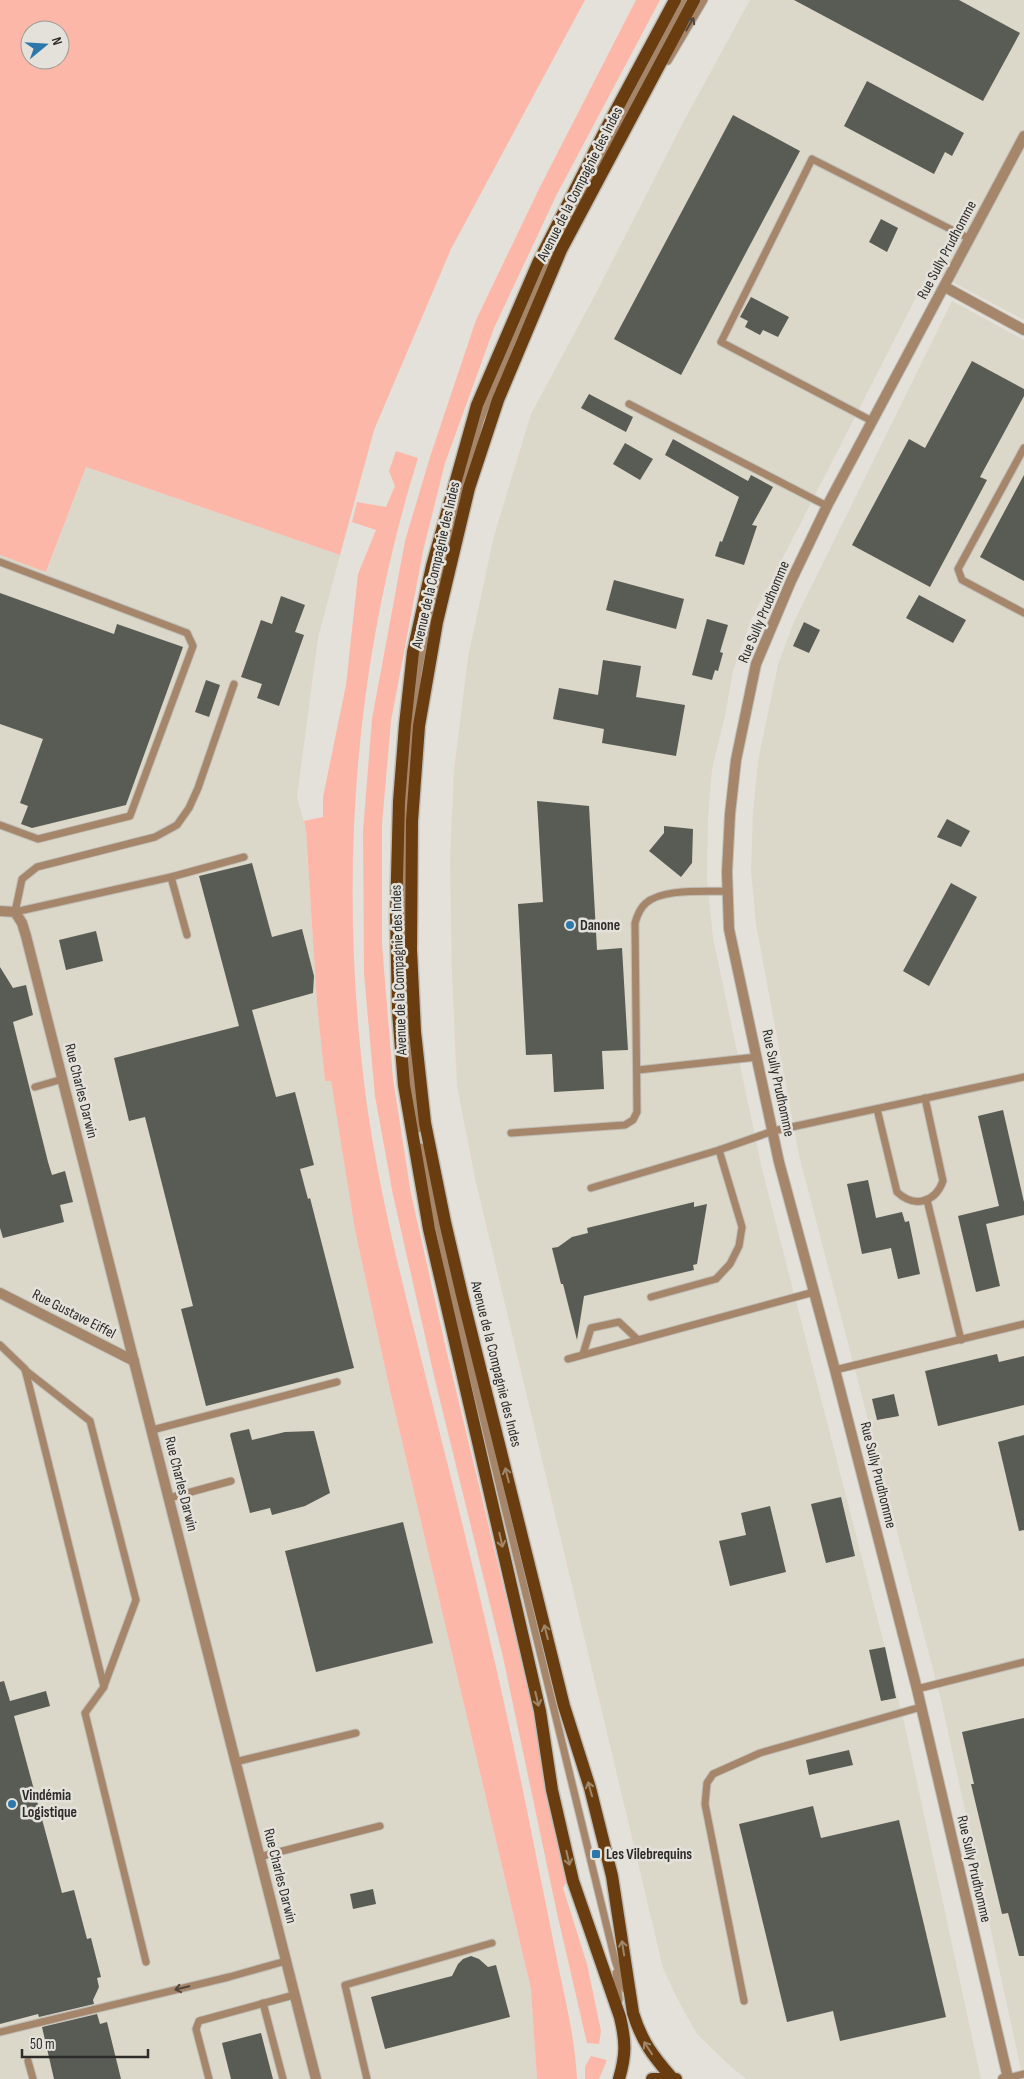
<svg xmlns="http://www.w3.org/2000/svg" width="1024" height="2079" viewBox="0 0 1024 2079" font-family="'Sofia Sans Condensed',sans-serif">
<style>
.built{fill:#dbd7c9}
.green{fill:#fcb7a9;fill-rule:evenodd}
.building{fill:#595b55}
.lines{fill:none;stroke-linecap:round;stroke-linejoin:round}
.service-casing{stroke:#bfbdb7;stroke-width:9}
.minor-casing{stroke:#bfbdb7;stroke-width:12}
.tertiary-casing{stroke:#bfbdb7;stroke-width:12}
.primary-casing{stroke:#bfbdb7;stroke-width:15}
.service{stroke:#a6866a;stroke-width:7}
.minor{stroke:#a6866a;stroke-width:10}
.tertiary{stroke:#a6866a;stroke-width:10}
.primary{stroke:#693d0f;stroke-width:12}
.oneway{stroke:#51473d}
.oneway2{stroke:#a0876a}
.poi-dot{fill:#2d78ab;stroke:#e3e1da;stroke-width:2}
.labels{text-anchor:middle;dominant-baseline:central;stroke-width:5;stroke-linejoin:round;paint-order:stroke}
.street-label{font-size:15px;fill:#2d2c2a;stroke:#e3e1da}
.poi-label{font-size:15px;font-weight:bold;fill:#2d2c2a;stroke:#e3e1da;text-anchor:start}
</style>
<rect width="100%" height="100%" fill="#e3e1da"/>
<!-- built -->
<g class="built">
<polygon points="750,0 1024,0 1024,320 930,270 751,620 733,671 725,716 712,769 708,817 707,879 713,938 762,1169 904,1722 981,2079 746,2079 727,2063 697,2034 680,2004 663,1968 475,1178 457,1086 452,972 450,860 454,771 468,657 494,536 531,414 594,297 686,117"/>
<polygon points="952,301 1024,340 1024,2069 1021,2070 942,1704 799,1155 756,924 751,870 753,813 758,761 778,665 793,624"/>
<polygon points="86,467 340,555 318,638 297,797 306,830 317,1004 325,1081 331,1081 355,1230 389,1386 531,1989 537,2079 0,2079 0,555 47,571"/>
</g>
<!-- green -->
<g class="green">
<path d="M0,0h585l-134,249 -77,181 -34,125 -254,-88 -40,105 -46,-17zM30,30h30v30h-30z"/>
<polygon points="636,0 660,0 556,196 494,328 445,463 423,551 391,721 382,824 382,944 393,1079 411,1194 446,1349 533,1710 545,1790 567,1880 563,1888 587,1964 601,2031 599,2044 587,2043 557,1913 503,1657 435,1380 393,1195 375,1096 364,974 363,831 372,719 405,541 430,457 476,320 540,187"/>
<path d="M396,451l22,7c-65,209 -80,423 -52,640 14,104 42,206 67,308 34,134 66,268 94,404 10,52 21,103 31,155 8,37 17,75 19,114h-40l-6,-90 -142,-603 -34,-156 -24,-149h-6l-8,-77 -11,-174 -2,-9 19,-4v-20l23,-112 12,-111 18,-44 -24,-8 5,-20 29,5 9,-21 -6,-15z"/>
<polygon points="591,2056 607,2060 599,2079 585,2079 585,2067"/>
</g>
<!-- building -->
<g class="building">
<polygon points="794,0 959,0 1020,33 983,101"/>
<polygon points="867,81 964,133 952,156 945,152 934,174 844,126"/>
<polygon points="733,115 800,151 681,375 614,339"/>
<polygon points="881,219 898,228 887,252 869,242"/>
<polygon points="751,297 789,317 778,337 763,330 760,335 745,327 748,321 740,317"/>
<polygon points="972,361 1024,389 1024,396 980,477 987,480 930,587 852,545 909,439 925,448"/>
<polygon points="589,394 633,417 626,432 581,408"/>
<polygon points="673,439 748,481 751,475 773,487 752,525 757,526 744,565 715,556 720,541 722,542 739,497 665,455"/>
<polygon points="625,443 653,459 640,480 613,464"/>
<polygon points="1024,475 1024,581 980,557"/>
<polygon points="614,580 684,599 676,629 606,610"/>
<polygon points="0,593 114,634 117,624 183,647 126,805 32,828 21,824 28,806 20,803 43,739 0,724"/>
<polygon points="919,595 966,620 953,643 906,618"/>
<polygon points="281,596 305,605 295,632 304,635 279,706 257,698 262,684 241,677 261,620 272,624"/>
<polygon points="707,619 728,625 720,652 723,653 718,671 715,670 712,680 692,675"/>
<polygon points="804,622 820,630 809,653 793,646"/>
<polygon points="603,660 641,666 636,697 685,705 676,756 602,743 604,729 553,719 559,688 598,695"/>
<polygon points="206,680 220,685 209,717 195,712"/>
<polygon points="537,801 589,806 597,950 622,948 628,1050 602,1051 604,1089 554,1092 552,1054 526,1055 518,904 543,902"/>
<polygon points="947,819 970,831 961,847 937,837"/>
<polygon points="664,826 693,829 692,863 681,877 649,851 664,833"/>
<polygon points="252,863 272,937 302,929 314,976 313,993 252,1010 276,1097 295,1092 314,1165 300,1169 308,1199 310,1198 354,1368 206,1406 181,1309 193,1306 145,1117 129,1121 114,1058 239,1026 199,876"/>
<polygon points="951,883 977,897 929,986 903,971"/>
<polygon points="96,931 103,961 66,970 59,940"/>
<polygon points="0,967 13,988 26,985 33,1015 13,1022 48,1162 52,1175 65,1171 73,1202 60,1205 64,1222 3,1238 0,1228"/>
<polygon points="1003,1110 1024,1202 1024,1215 986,1224 1000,1286 976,1292 958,1216 999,1206 978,1116"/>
<polygon points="868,1180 876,1218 902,1212 905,1222 909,1221 920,1274 898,1279 891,1248 862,1254 847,1184"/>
<polygon points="694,1202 694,1207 707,1204 697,1264 693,1265 694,1270 584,1296 577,1340 563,1284 561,1284 552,1248 558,1247 572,1237 588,1233 587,1228"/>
<polygon points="997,1354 999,1362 1024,1356 1024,1405 938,1426 925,1371"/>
<polygon points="894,1394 899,1416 877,1420 872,1399"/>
<polygon points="249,1429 252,1440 285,1432 314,1431 330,1493 305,1506 272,1515 270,1508 250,1513 230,1435 231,1433"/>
<polygon points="1024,1435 1024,1530 1019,1531 998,1442"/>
<polygon points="841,1497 855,1556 826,1563 811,1504"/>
<polygon points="770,1506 786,1572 730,1586 719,1541 746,1535 741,1513"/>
<polygon points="403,1522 433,1643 316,1672 285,1551"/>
<polygon points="885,1647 896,1698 881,1701 869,1650"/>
<polygon points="4,1681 10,1701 46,1691 50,1706 14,1716 62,1893 74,1890 87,1939 91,1938 101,1977 97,1978 99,1987 93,2000 94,2004 39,2017 38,2014 0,2024 0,1682"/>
<polygon points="1024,1718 1024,1956 1019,1956 1008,1913 1002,1914 971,1784 974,1784 962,1732"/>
<polygon points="849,1750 853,1765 809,1775 806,1760"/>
<polygon points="813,1806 821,1838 899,1820 946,2017 840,2041 833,2011 787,2022 739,1824"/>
<polygon points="373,1889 376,1904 353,1909 350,1894"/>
<polygon points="471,1956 479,1959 488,1967 496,1965 510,2017 385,2049 371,1997 452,1976 458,1964 463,1959"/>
<polygon points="97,2014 100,2024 107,2022 121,2079 54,2079 42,2027"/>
<polygon points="261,2033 273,2079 231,2079 222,2043"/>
</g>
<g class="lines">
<defs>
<g id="service">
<polyline points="668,61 704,0"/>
<polyline points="629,404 827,506"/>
<polyline points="872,421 721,342 812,159 970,239"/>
<polyline points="1024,448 958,569 962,580 1024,613"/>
<polyline points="0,562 187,633 193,646 130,816 38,839 0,825"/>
<polyline points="234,684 198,788 189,808 177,825 155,837 37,867 22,879 15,912 171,877 244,857"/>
<polyline points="171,877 187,935"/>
<polyline points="638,1070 757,1057"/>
<polyline points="35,1087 63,1079"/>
<path d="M877,1109l20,83c17,16 38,11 46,-11l-18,-83"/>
<polyline points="418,1129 408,1047 403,899 409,761 418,673 430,610 480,421 514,337 557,239 683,0"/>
<path d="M511,1133l114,-8 8,-5 4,-8 -2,-189c2,-7 5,-15 11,-20 17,-15 60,-11 81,-12"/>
<polyline points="421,1147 456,1307 615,1960 625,1989"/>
<polyline points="591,1188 719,1150 773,1131 1024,1077"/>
<polyline points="927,1200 961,1340"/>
<polyline points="651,1297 716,1279 730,1264 739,1246 742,1227 719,1150"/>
<polyline points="0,1345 25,1369 104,1687 85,1713 146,1962"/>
<polyline points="583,1354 591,1328 619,1322 637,1339"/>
<polyline points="568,1359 814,1292"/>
<polyline points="25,1370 90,1421 136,1600 104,1686"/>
<polyline points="835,1370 1024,1324"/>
<polyline points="152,1430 337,1382"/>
<polyline points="169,1498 231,1481"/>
<polyline points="917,1689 1024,1662"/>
<polyline points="235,1762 356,1733"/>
<polyline points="259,1857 380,1826"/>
<polyline points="616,1973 619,2000"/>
<polyline points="744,2001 705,1804 707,1783 713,1774 760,1753 921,1707"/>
<polyline points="263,2003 283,2079"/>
<polyline points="0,2032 229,1977 286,1961"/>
<polyline points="28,2061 33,2079"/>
<polyline points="1008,2078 1024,2074"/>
<polyline points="209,2079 196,2029 199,2021 294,1995"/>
<polyline points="367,2079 345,1985 492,1943"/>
</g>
<g id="minor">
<polyline points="0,911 15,912 22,923 26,936 316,2079"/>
<polyline points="0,1293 134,1361"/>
</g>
<g id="tertiary">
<polyline points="945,287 1024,330"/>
<polyline points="1003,2079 1008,2078 917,1689 835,1370 779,1162 729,929 727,872 730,814 736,760 756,664 791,581 827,506 1024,136"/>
</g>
<g id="primary">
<path d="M672,2078c-19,-22 -30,-36 -39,-65l-21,-137 -22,-88 -26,-82 -102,-411 -17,-73 -20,-99 -10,-91 -4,-82 1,-129 7,-95 18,-104 32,-134 29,-88 63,-150 133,-250"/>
<path d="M619,2079c7,-24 7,-37 1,-62l-47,-136 -21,-91 -12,-79 -111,-482 -25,-144 -6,-73 -2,-97 3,-113 6,-77 8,-73 19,-86 45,-161 61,-142 68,-134 69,-129"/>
<polyline points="652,2079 676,2079"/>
</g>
</defs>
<!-- service casing -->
<use href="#service" class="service-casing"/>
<!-- minor casing -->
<use href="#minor" class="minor-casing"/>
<!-- tertiary casing -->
<use href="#tertiary" class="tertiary-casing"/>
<!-- primary casing -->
<use href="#primary" class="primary-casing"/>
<!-- service -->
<use href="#service" class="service"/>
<!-- minor -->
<use href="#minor" class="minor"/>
<!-- tertiary -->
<use href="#tertiary" class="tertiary"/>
<!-- primary -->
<use href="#primary" class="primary"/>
</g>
<!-- one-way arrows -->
<defs><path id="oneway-shaft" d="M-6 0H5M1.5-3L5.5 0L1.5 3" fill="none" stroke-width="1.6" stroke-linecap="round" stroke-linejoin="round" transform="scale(1.25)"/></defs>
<g class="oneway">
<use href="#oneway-shaft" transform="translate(690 24) rotate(-60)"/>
<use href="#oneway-shaft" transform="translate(182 1988) rotate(166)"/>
</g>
<g class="oneway2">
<use href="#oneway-shaft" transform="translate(507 1475) rotate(-104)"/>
<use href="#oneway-shaft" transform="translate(501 1540) rotate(77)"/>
<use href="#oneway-shaft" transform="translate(546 1632) rotate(-104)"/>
<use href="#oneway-shaft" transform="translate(537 1699) rotate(77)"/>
<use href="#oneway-shaft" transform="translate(590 1789) rotate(-106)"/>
<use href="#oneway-shaft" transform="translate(568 1858) rotate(77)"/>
<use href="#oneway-shaft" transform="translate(623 1948) rotate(-99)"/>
<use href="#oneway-shaft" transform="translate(648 2048) rotate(-123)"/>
</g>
<!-- markers -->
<g class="poi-dot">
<circle cx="570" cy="925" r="5"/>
<circle cx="12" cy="1804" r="5"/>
<rect x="591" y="1849" width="10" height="10" rx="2.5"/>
</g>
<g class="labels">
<!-- street labels -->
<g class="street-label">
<text transform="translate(580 184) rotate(-63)">Avenue de la Compagnie des Indes</text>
<text transform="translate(947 250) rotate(-62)">Rue Sully Prudhomme</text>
<text transform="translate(436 565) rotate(-77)">Avenue de la Compagnie des Indes</text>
<text transform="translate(764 612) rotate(-67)">Rue Sully Prudhomme</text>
<text transform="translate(399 970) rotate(-92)">Avenue de la Compagnie des Indes</text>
<text transform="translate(778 1083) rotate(78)">Rue Sully Prudhomme</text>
<text transform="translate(81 1091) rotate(76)">Rue Charles Darwin</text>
<text transform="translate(74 1314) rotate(27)">Rue Gustave Eiffel</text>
<text transform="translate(496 1364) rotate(76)">Avenue de la Compagnie des Indes</text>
<text transform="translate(878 1475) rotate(76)">Rue Sully Prudhomme</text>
<text transform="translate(181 1484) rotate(76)">Rue Charles Darwin</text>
<text transform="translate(974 1869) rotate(77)">Rue Sully Prudhomme</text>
<text transform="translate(280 1876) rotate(76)">Rue Charles Darwin</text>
</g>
<!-- poi labels -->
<g class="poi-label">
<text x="580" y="925">Danone</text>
<text x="22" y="1795">Vindémia<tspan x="22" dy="17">Logistique</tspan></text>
<text x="606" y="1854">Les Vilebrequins</text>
</g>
</g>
<!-- north arrow -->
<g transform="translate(45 45) rotate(72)"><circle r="24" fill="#e3e1da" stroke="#9a9994"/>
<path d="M0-4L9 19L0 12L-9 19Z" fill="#2d78ab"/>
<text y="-8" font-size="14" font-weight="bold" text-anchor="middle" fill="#2d2c2a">N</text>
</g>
<!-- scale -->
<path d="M22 2049v8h126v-8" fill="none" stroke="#2d2c2a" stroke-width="2.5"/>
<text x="30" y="2049" font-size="15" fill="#2d2c2a" stroke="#e3e1da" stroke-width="4" paint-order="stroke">50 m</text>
</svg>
